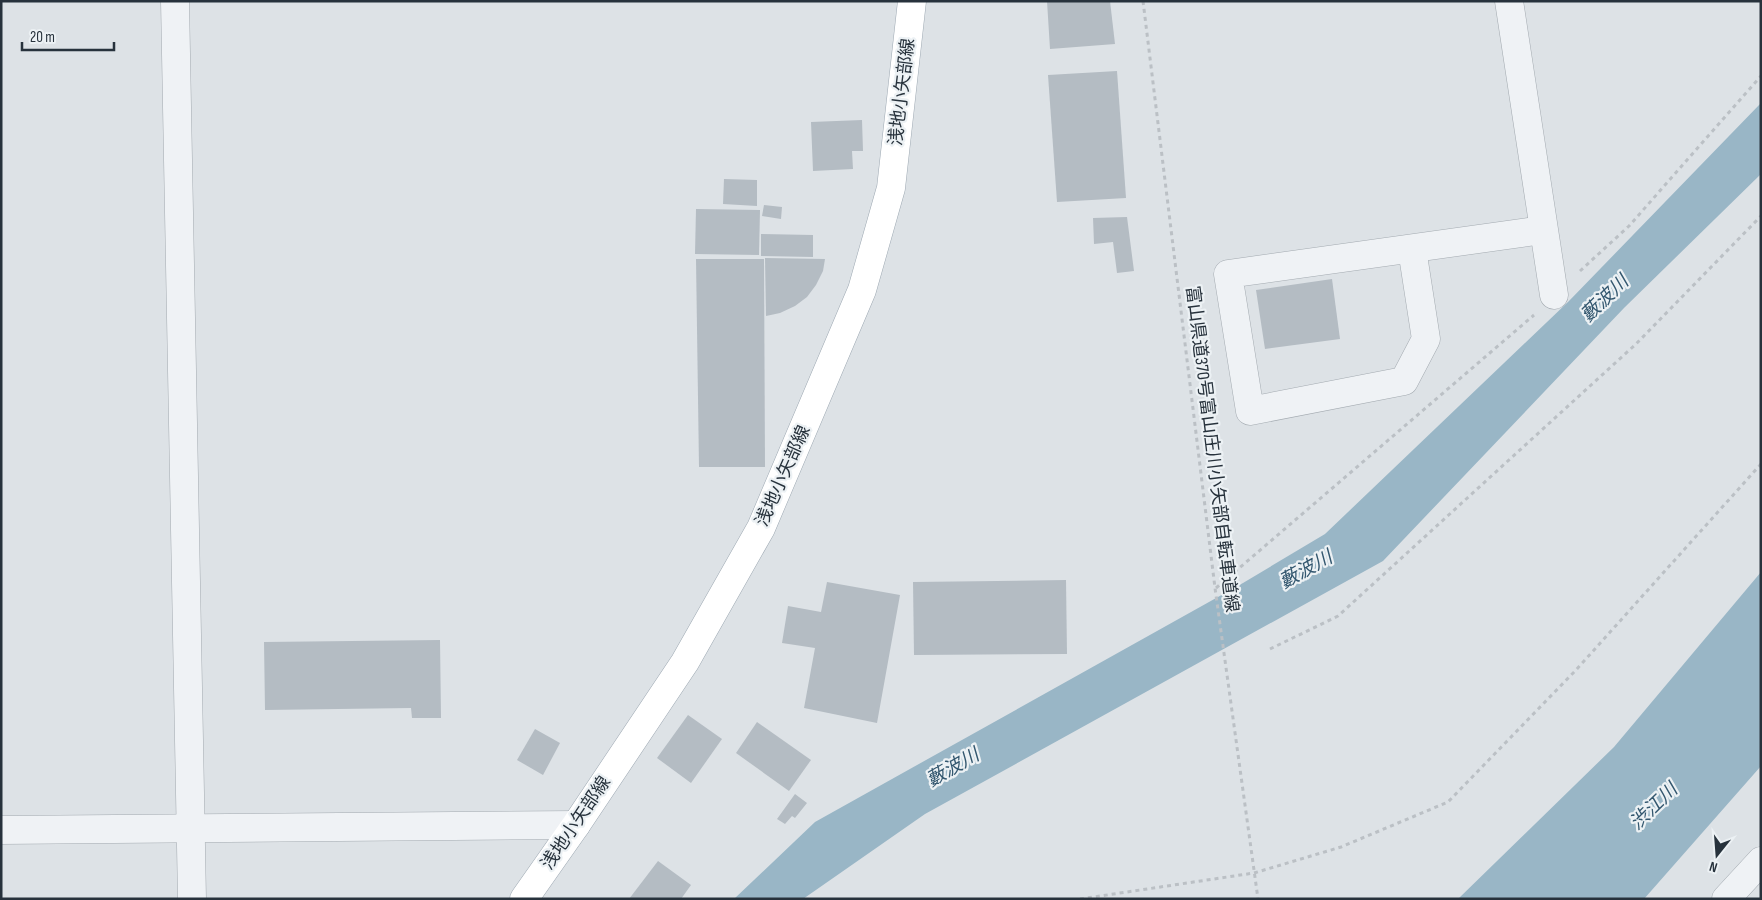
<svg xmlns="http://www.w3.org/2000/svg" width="1762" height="900" viewBox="0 0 1762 900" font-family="'Sofia Sans Condensed','Noto Sans JP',sans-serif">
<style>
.water{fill:#99b6c6}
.building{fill:#b4bcc3}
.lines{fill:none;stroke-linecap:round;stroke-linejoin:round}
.minor-casing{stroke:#a3aab0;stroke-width:29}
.major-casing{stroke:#9da8b2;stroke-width:29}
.path{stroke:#bbc0c5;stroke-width:3;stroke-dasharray:4 4;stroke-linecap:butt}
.minor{stroke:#eff2f5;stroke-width:28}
.major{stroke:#fff;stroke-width:28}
.labels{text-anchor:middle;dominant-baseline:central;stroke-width:4.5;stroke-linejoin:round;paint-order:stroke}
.street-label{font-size:18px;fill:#27323c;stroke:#ecf1f4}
.water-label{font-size:19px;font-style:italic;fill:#33576f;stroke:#ecf1f4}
</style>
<rect width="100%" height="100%" fill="#dde2e6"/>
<!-- water -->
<g class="water">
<polygon points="1761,103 1761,174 1624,308 1383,561 925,814 803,899 734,899 815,822 1243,583 1325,534 1569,301"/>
<polygon points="1761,572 1761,766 1644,899 1458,899 1614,747"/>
</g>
<!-- building -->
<g class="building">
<polygon points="1047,1 1110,1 1115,44 1050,49"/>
<polygon points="1117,71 1126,198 1057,202 1048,75"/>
<polygon points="862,120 863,151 852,151 853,169 813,171 811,122"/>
<polygon points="724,179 757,180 757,206 723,204"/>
<polygon points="764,205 782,207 781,219 762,216"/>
<polygon points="696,209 760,210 759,255 695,254"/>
<polygon points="1127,217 1134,271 1117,273 1113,242 1094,244 1093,218"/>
<polygon points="761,234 813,235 813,257 761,256"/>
<polygon points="765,258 825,259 823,271 816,285 807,297 795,306 780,313 766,316"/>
<polygon points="696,259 764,259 765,467 699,467"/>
<polygon points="1332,279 1340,339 1265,349 1256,290"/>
<polygon points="1066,580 1067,654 914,655 913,582"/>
<polygon points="827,582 900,595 877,723 804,708 815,648 782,643 788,606 821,612"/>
<polygon points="440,640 441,718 412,718 411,708 265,710 264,642"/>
<polygon points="688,715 722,739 691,783 657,758"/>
<polygon points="757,722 811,760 789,791 736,753"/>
<polygon points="535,729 560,743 543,775 517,760"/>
<polygon points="795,794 807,803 795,818 792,816 785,824 777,819"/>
<polygon points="658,861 691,885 681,899 629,899"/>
</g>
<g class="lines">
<defs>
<g id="minor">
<polyline points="175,1 192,899"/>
<polyline points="1509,1 1554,295"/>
<polyline points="1412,249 1426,339 1404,381 1250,411 1228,274 1543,230"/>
<polyline points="1,830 576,825"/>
<polyline points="1726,899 1761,861"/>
</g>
<polyline id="major" points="524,899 576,825 685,662 761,528 862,290 891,188 912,1"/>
</defs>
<!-- minor casing -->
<use href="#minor" class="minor-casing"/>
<!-- major casing -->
<use href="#major" class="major-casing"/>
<!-- path -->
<g class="path">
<polyline points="1143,1 1215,588 1258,899"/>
<polyline points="1580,271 1629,226 1761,76"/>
<polyline points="1216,588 1534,315"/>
<polyline points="1270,649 1338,616 1636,344 1761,216"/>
<polyline points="1080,899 1254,873 1341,847 1448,802 1576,670 1761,464"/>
</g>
<!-- minor -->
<use href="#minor" class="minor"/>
<!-- major -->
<use href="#major" class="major"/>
</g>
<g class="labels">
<!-- street labels -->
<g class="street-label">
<text transform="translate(902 92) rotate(-83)">浅地小矢部線</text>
<text transform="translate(1212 449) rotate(83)">富山県道370号富山庄川小矢部自転車道線</text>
<text transform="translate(783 476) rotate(-66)">浅地小矢部線</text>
<text transform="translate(576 823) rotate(-56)">浅地小矢部線</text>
</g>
<!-- water labels -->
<g class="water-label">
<text transform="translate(1605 299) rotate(-44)">藪波川</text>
<text transform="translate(1306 570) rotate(-29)">藪波川</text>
<text transform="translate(953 768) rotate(-30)">藪波川</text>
<text transform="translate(1654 807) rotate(-44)">渋江川</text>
</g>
</g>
<!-- border -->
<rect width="1762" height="900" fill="none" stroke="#27323c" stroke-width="5"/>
<!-- north arrow -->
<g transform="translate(1717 855) rotate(197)" stroke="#ecf1f4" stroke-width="4" paint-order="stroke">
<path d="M0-4L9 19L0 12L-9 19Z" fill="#27323c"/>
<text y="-8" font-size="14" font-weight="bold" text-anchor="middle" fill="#27323c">N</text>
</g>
<!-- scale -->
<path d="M22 42v8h92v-8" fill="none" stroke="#27323c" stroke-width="2.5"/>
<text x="30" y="42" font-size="15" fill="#27323c" stroke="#ecf1f4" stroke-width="4" paint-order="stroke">20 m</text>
</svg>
